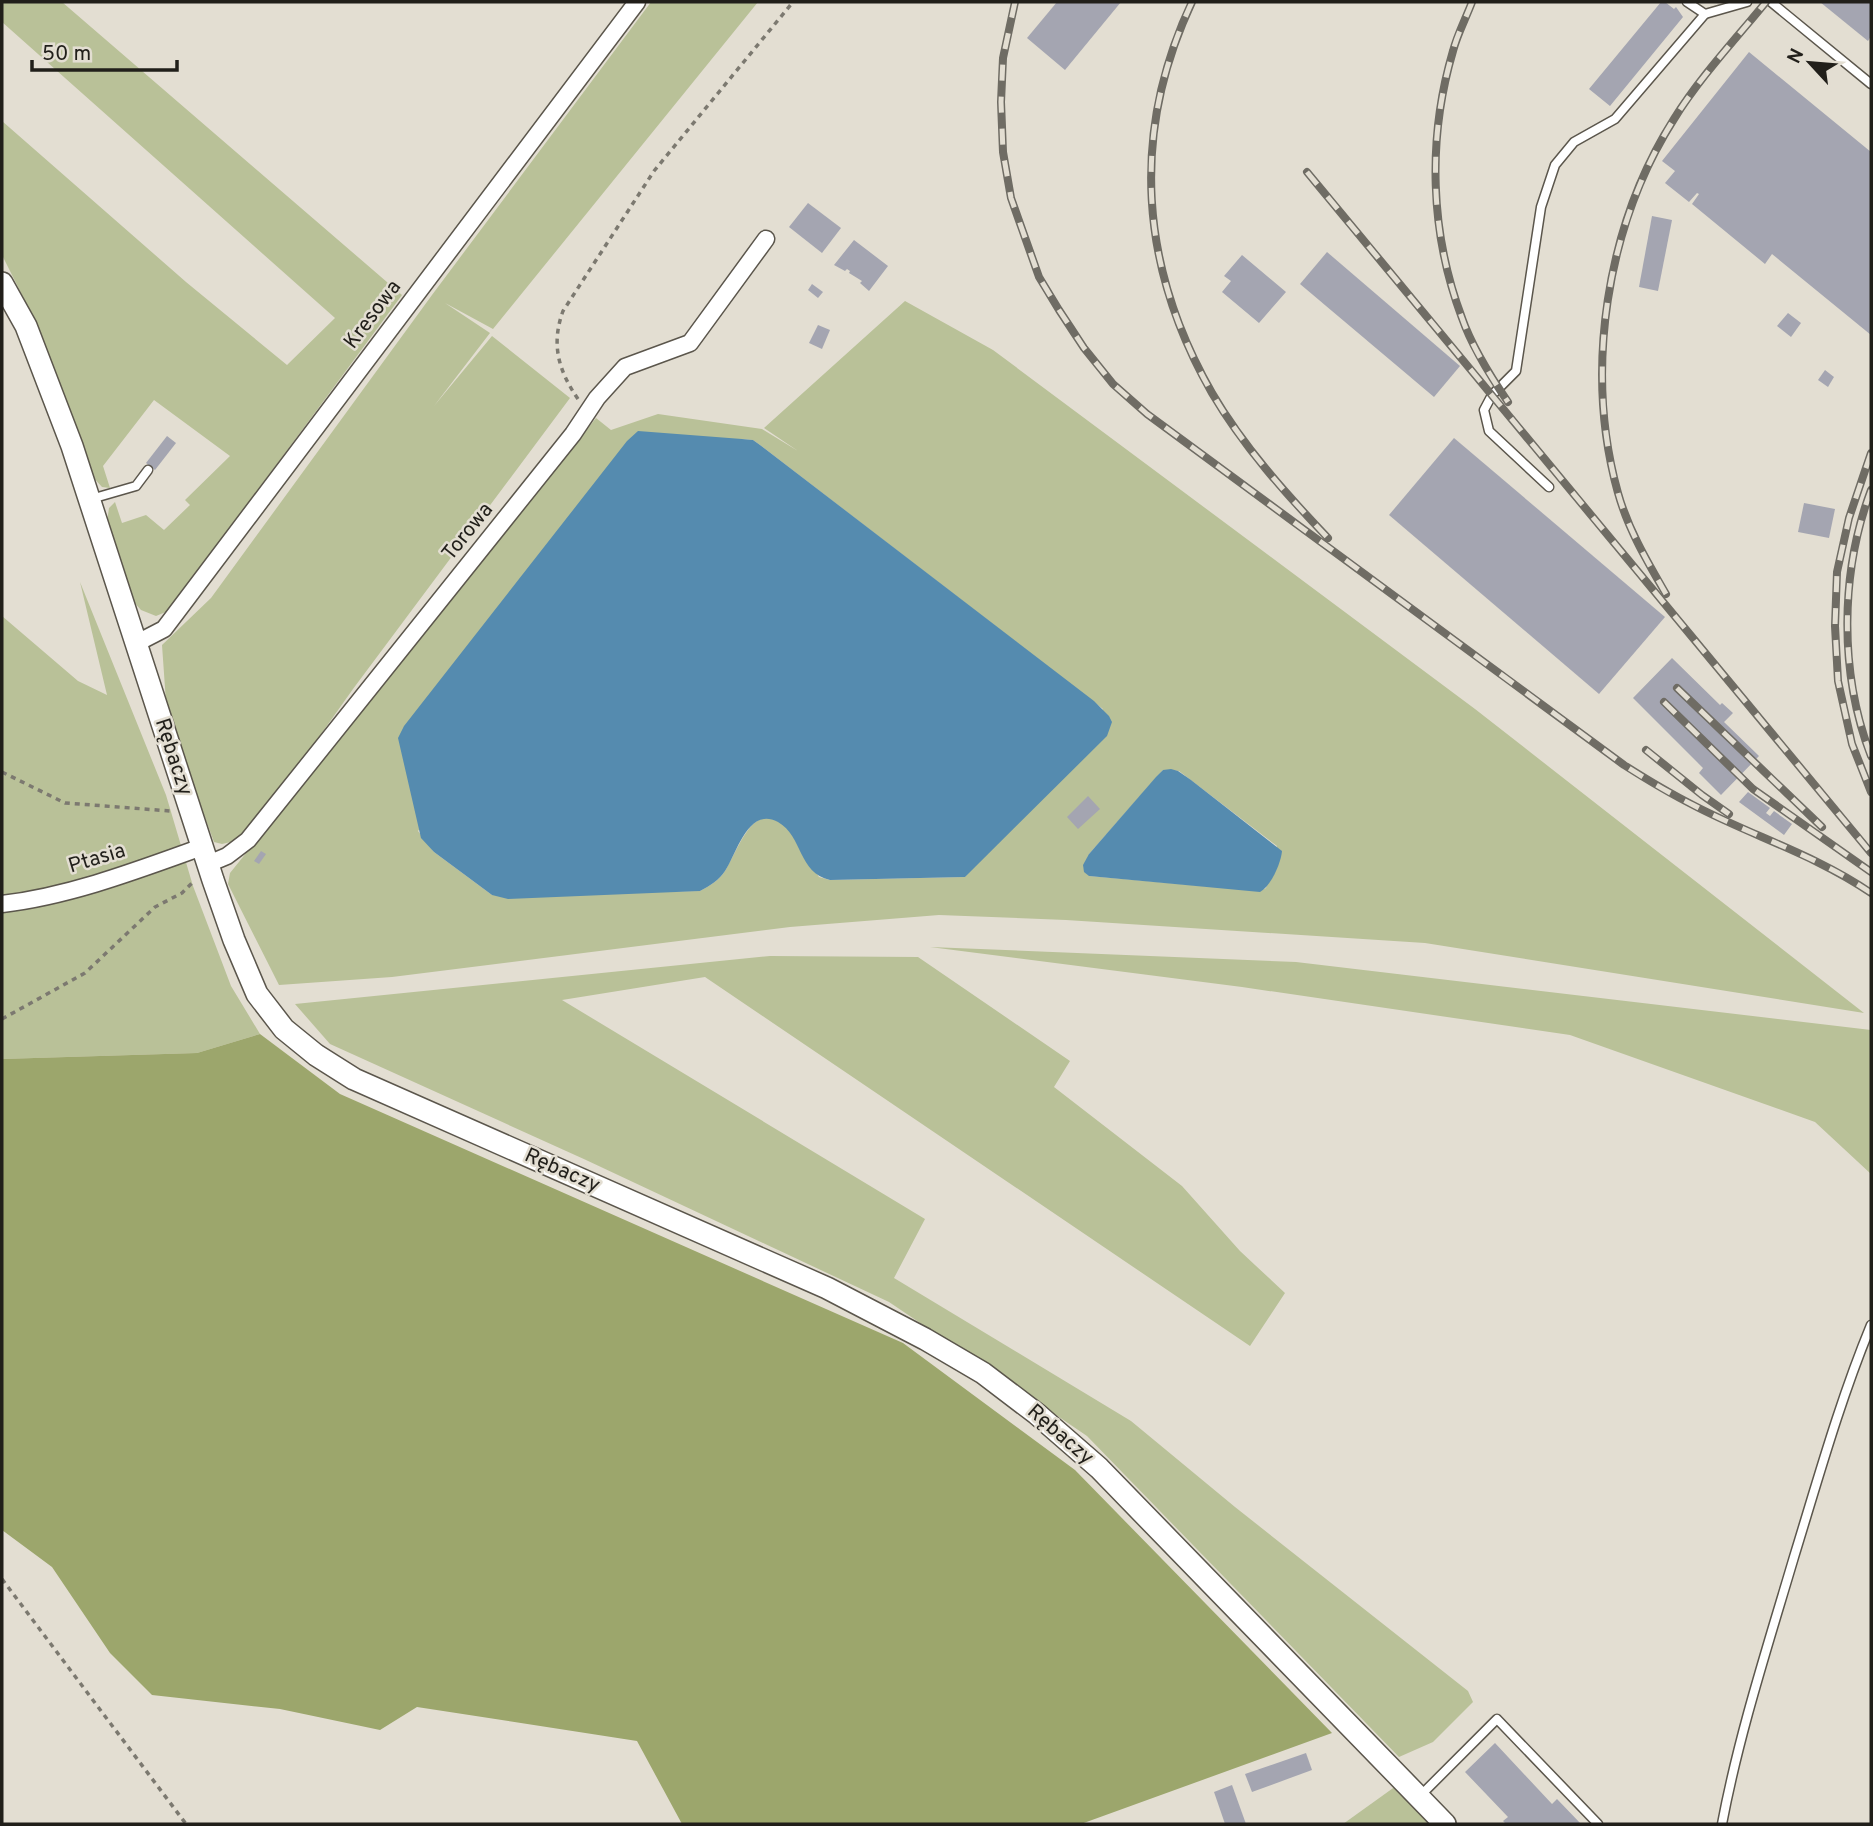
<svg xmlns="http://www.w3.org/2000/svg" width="1873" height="1826" viewBox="0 0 1873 1826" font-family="Overpass,sans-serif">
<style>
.green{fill:#b9c198;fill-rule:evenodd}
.forest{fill:#9ca66c}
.water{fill:#558baf}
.building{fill:#a4a5b1}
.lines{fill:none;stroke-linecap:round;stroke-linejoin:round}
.lane-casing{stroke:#5b564c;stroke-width:11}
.street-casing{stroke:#5b564c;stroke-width:19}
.secondary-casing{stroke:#5b564c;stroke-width:24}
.path{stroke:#7c7970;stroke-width:3.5;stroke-dasharray:5 5;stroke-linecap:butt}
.lane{stroke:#fff;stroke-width:8}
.street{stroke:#fff;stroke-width:16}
.secondary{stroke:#fff;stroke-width:21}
.rail-casing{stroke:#6f6c64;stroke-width:8}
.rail{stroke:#e3ded2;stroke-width:5;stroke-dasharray:16;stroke-linecap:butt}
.labels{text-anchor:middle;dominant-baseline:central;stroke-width:5;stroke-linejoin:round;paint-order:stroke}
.street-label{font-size:21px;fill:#211f1a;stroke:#e3ded2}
</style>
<rect width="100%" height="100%" fill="#e3ded2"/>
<!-- green -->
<g class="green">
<polygon points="2,2 62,2 402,295 223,537 173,609 156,616 141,610 133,601 107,522 109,508 115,502 122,523 146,515 164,530 190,505 185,500 230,456 154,400 103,466 110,488 102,487 92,476 26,303 2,255 2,121 186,282 287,365 335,318 2,22"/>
<polygon points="651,2 758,2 493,329 445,303 490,333 434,406 492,336 570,398 353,689 287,782 235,841 222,844 214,842 170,722 166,702 162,645 211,598 432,295"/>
<path d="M905,301l88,49 482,359 389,304 -439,-70 -359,-23 -127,-5 -149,12 -398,50 -113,8 -51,-101 2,-11 366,-455 15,12 47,-16 104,15 36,22 -34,-23zM742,439l11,1 7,5 343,264 -138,168 -135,3 -11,-3c-9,-14 -20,-38 -32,-50 -33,-32 -49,24 -62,44 -6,9 -15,15 -25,20l-208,4 -58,-43 -16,-21zM1163,770l16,1 98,75 -11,42 -6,3 -171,-15v-22z"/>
<polygon points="80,582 166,795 193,886 231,986 260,1034 197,1053 2,1059 2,616 78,681 107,695"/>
<polygon points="930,947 1296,962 1871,1030 1871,1174 1815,1122 1570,1035 1242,987"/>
<polygon points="770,956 918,957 1070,1061 1054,1087 1182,1186 1240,1251 1285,1293 1250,1346 705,977 562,1000 925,1219 894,1278 1131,1421 1235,1507 1468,1691 1473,1702 1433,1742 1399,1757 1087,1436 993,1372 889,1302 586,1160 330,1044 295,1004"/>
<polygon points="1396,1786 1431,1824 1343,1824"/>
</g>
<!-- forest -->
<polygon class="forest" points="260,1034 340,1094 903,1343 1075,1470 1332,1733 1081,1824 682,1824 637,1741 417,1707 380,1730 280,1709 152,1695 110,1653 52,1567 2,1530 2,1059 197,1053"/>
<!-- water -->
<g class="water">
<path d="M638,431l104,8 11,1 7,5 334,256 15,15 3,6 -5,14 -142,141 -135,3c-32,-7 -27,-44 -52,-58 -30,-16 -41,31 -53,49 -6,9 -15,15 -25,20l-192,8 -16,-4 -58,-43 -13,-14 -23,-100 6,-12 223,-285z"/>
<path d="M1171,769l7,2 13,9 91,71c-1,12 -11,35 -22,41l-171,-16 -5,-4 -1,-7 6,-11 67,-77 7,-7z"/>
</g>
<!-- building -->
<g class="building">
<polygon points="1057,2 1121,2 1065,70 1027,38"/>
<polygon points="1661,2 1665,2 1674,9 1676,7 1683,17 1610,106 1589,89"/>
<polygon points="1820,2 1871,2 1871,36 1868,41"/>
<polygon points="1749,52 1871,152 1871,335 1772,254 1765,264 1692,204 1699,194 1697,193 1689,202 1665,183 1675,171 1662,161"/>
<polygon points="808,203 841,228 822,253 789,227"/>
<polygon points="1652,216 1672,220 1658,291 1639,287"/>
<polygon points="854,240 888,266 869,291 860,283 862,281 849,273 850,271 847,269 845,271 834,265"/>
<polygon points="1327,252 1460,366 1434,397 1300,284"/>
<polygon points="1242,255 1286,292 1259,323 1222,292 1231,281 1224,276"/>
<polygon points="812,284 823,292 818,298 808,290"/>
<polygon points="1788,313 1801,323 1791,337 1777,326"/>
<polygon points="818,325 830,330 822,349 809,343"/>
<polygon points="1825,370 1834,377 1828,387 1818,380"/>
<polygon points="167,436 176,443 155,470 146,463"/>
<polygon points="1454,438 1665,617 1599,694 1389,515"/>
<polygon points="1804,503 1835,509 1829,538 1798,532"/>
<polygon points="1672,658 1720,705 1722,703 1733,713 1724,722 1759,756 1721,795 1699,773 1703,768 1633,698"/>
<polygon points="1748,792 1770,808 1766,813 1770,816 1774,811 1792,824 1784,835 1739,802"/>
<polygon points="1088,796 1100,809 1078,829 1067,817"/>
<polygon points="261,851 266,854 259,864 254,861"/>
<polygon points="1495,1743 1552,1804 1557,1799 1581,1824 1506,1824 1503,1821 1508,1817 1465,1772"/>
<polygon points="1306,1753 1312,1770 1252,1792 1245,1774"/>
<polygon points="1232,1785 1246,1824 1225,1824 1214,1792"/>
</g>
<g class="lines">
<defs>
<g id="lane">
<polyline points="1687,2 1705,14 1747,2"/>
<polyline points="1771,2 1871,84"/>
<polyline points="1549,487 1489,431 1484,410 1492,395 1516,371 1541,207 1555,165 1574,142 1615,119 1705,14"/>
<polyline points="91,499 136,486 148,470"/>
<polyline points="1419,1797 1497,1719 1598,1824"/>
<path d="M1722,1824c17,-90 46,-179 72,-267 24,-78 46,-157 77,-232"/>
</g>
<g id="street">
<polyline points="135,644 164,629 637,2"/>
<polyline points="208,864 227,856 248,840 573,434 597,398 625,367 690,343 766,239"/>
<path d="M2,904c68,-8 136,-34 200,-57"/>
</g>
<polyline id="secondary" points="2,283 26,326 72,446 213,880 234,940 257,994 284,1029 316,1055 354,1079 827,1288 925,1339 983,1373 1037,1414 1099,1468 1445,1824"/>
</defs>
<!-- lane casing -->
<use href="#lane" class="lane-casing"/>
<!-- street casing -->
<use href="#street" class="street-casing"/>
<!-- secondary casing -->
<use href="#secondary" class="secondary-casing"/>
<!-- path -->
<g class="path">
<path d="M578,399c-20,-29 -27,-55 -15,-88l91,-140 139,-169"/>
<polyline points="2,772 65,803 171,811"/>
<polyline points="2,1019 85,973 155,907 182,893 193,882"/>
<polyline points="2,1579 186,1824"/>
</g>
<!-- lane -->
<use href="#lane" class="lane"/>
<!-- street -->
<use href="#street" class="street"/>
<!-- secondary -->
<use href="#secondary" class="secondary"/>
<defs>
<g id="rail">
<path d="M1015,2l-12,56 -2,44 2,50 8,46 28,79 20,33 25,38 29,36 34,30 477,351c22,14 45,28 69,40 59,31 123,50 178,88"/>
<path d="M1192,2c-62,132 -52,265 20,391 31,53 74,101 116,145"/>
<path d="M1472,2c-6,16 -15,33 -19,49 -26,88 -23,182 9,267 10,29 29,59 46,84"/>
<polyline points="1307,172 1871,853"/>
<polyline points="1871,453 1849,518 1837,572 1835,626 1838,681 1852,744 1871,792"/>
<path d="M1871,490c-31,83 -32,183 0,266"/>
<path d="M1666,594c-19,-33 -38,-65 -48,-101 -34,-122 -12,-267 56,-374 26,-42 61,-79 92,-117"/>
<polyline points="1677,688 1822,827"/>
<polyline points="1664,702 1753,789 1871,872"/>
<polyline points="1646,750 1702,795 1729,814"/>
</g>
</defs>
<!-- rail casing -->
<use href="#rail" class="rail-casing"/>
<!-- rail -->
<use href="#rail" class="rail"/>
</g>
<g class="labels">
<!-- street labels -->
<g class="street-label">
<text transform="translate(373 315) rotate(-53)">Kresowa</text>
<text transform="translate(468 532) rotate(-51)">Torowa</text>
<text transform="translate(173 757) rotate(72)">Rębaczy</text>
<text transform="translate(97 859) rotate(-17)">Ptasia</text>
<text transform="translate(562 1171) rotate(24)">Rębaczy</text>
<text transform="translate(1060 1435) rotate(41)">Rębaczy</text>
</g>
</g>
<!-- border -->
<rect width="1873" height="1826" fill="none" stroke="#211f1a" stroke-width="7"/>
<!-- north arrow -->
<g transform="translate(1810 63) rotate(296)" stroke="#e3ded2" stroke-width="5" paint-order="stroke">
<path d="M0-5L12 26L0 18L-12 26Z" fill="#211f1a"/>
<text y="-10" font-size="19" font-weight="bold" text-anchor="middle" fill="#211f1a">N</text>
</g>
<!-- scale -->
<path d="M32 60v10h145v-10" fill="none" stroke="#211f1a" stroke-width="3.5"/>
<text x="42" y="60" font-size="21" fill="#211f1a" stroke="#e3ded2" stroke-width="5" paint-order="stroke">50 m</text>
</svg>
